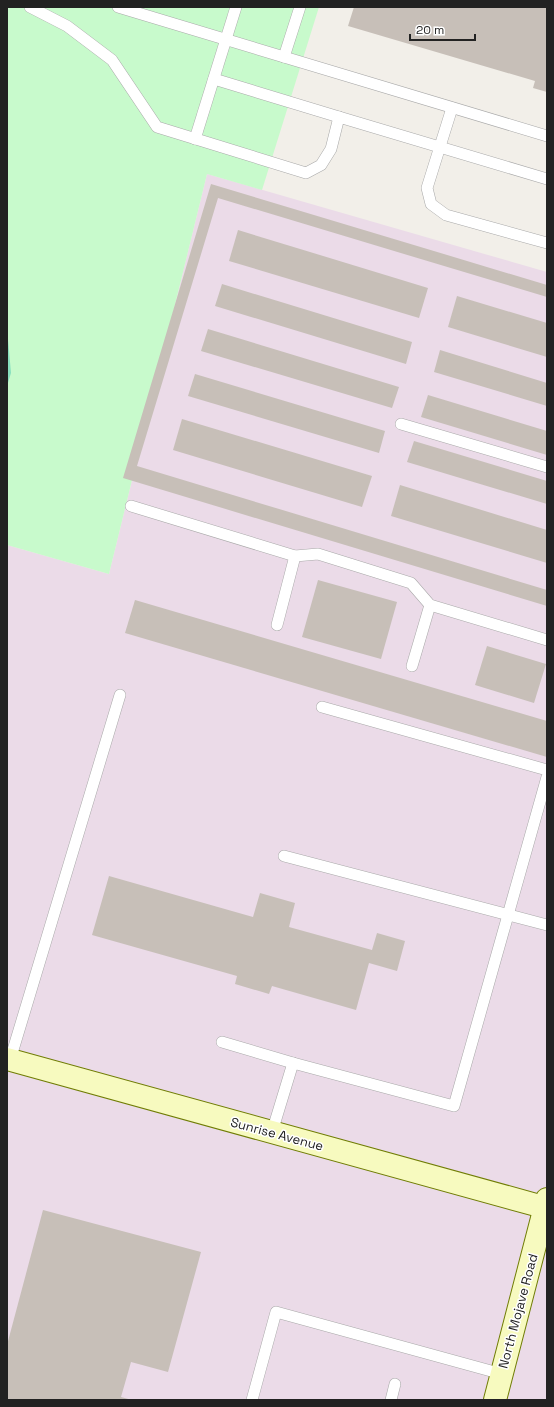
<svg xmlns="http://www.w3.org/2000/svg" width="554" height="1407" viewBox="0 0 554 1407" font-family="'Space Grotesk',sans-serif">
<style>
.industrial{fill:#ebdbe8}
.park{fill:#c8facc}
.pitch{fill:#88e0be}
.building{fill:#c7bfb8}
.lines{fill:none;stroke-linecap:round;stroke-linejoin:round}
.lane-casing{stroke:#a9a9a9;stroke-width:12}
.secondary-casing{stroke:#707d05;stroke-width:24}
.lane{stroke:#fff;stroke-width:11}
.secondary{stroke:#f7fabf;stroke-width:22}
.labels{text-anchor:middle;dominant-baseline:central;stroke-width:3;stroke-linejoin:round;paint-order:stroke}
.street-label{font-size:13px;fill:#222;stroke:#fff}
</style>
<rect width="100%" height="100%" fill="#f2efe9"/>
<!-- industrial -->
<polygon class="industrial" points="207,174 547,272 547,1400 7,1400 7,545 109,574"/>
<!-- park -->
<polygon class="park" points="7,7 319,7 262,190 207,174 109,574 7,545"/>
<!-- pitch -->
<polygon class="pitch" points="7,328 11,373 7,386"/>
<!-- building -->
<g class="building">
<polygon points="354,7 547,7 547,92 533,88 535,81 348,26"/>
<polygon points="211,184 547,285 547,297 218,198 137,466 547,590 547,606 123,478"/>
<polygon points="238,230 428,288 419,318 229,261"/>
<polygon points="222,284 412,342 406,364 215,306"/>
<polygon points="457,296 547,323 547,357 448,327"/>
<polygon points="208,329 399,387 392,408 201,351"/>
<polygon points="440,350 547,383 547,406 434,372"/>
<polygon points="195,374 385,431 379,453 188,396"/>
<polygon points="428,395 547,431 547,455 421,417"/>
<polygon points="182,419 372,476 362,507 173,450"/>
<polygon points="414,441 547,481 547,504 407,462"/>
<polygon points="400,485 547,530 547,563 391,516"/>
<polygon points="318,580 397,602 381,659 302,637"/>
<polygon points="135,600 547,721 547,757 125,633"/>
<polygon points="487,646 546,664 534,703 475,685"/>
<polygon points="109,876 253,917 260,893 295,903 289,927 372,950 377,933 405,941 397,971 369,963 356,1010 272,986 269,994 235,984 237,976 92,935"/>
<polygon points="43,1210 201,1252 168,1372 131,1362 121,1397 132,1400 7,1400 7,1345"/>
</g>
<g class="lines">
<defs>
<g id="lane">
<polyline points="30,7 67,26 112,60 157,127 306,173 321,165 331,149 339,117 547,179"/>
<polyline points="118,7 547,136"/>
<polyline points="284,57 300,7"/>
<polyline points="214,79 339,117"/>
<polyline points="452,108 427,188 431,204 446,215 547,243"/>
<polyline points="195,139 236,7"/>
<polyline points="401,424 547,467"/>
<polyline points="131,506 295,556 318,554 411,583 430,605 547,640"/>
<polyline points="277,625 295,556"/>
<polyline points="412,666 430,605"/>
<polyline points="322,707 547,770"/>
<polyline points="284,856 547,925"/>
<polyline points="222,1042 293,1063"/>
<polyline points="10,1060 120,695"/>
<polyline points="272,1132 293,1063 454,1106 547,777"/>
<polyline points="252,1400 276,1312 502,1374"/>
<polyline points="391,1400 395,1384"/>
</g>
<g id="secondary">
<polyline points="7,1059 547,1208"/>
<polyline points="495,1400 547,1199"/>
</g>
</defs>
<!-- lane casing -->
<use href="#lane" class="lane-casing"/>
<!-- secondary casing -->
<use href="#secondary" class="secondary-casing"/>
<!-- lane -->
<use href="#lane" class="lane"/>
<!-- secondary -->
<use href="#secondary" class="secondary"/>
</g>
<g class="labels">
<!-- street labels -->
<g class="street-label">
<text transform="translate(277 1134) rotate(15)">Sunrise Avenue</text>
<text transform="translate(518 1311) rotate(-75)">North Mojave Road</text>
</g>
</g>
<!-- border -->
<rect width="554" height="1407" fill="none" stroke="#222222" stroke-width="16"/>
<!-- scale -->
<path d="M410 34v6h65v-6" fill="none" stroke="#222222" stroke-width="2"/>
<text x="416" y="34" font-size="12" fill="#222222" stroke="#ffffff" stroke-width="3" paint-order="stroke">20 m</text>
</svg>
